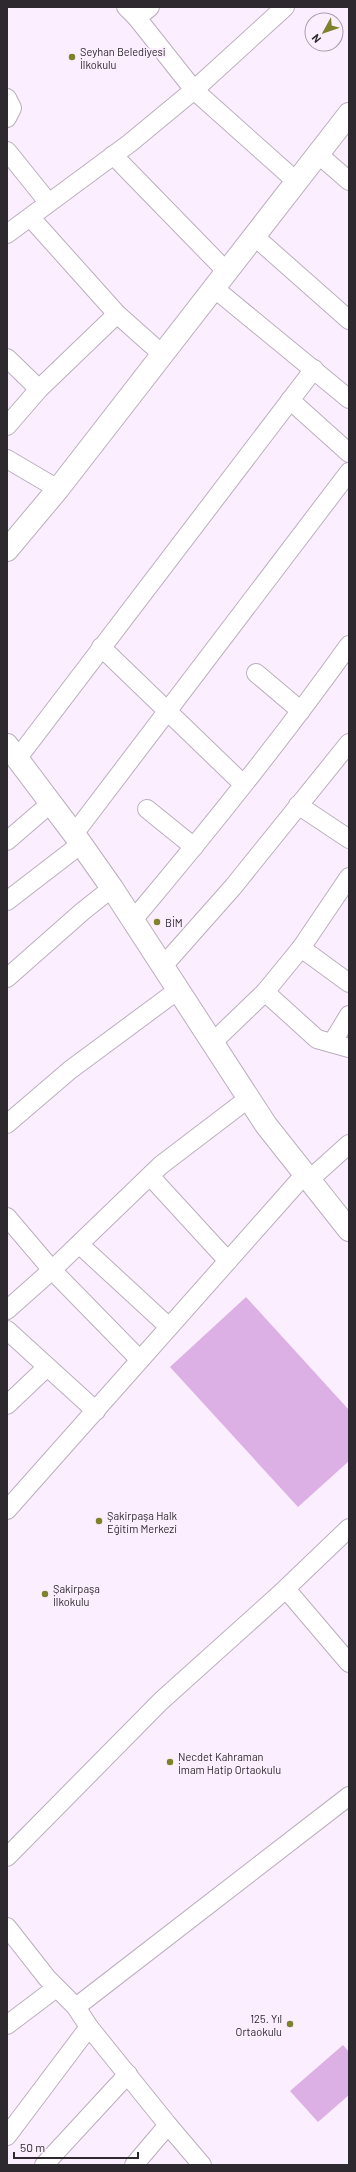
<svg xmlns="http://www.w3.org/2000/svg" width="356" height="2172" viewBox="0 0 356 2172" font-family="Barlow,sans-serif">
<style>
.green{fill:#dcb0e5}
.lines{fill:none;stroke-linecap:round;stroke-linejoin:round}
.minor-casing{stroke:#bbaebe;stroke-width:20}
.secondary-casing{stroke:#bbaebe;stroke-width:24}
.minor{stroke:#fff;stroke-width:18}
.secondary{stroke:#fff;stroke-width:22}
.poi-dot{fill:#7f812b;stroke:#fbeefe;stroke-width:1.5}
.labels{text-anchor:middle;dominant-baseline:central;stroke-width:4;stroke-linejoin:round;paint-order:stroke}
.poi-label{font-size:11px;fill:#2e292f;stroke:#fbeefe;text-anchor:start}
</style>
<rect width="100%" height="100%" fill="#fbeefe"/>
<!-- green -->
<g class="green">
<polygon points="246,1297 349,1410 349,1461 298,1507 170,1367"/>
<polygon points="343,2045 349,2052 349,2095 318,2122 290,2091"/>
</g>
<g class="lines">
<defs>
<g id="minor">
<polyline points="126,7 137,18 194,90 297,182"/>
<polyline points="137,18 150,7"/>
<polyline points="7,98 12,108 7,118"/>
<polyline points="7,151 48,202"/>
<polyline points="318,154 349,181"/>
<polyline points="113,155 227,272"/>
<polyline points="31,218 117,314 162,354"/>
<polyline points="7,234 130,143 194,90 285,7"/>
<polyline points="254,236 349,320"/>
<polyline points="214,288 349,399"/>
<polyline points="7,358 39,389"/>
<polyline points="290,400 349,453"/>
<polyline points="7,426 39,389 117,314"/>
<polyline points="7,459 58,489"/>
<polyline points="101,647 243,784"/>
<polyline points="256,673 301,711"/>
<polyline points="17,759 314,369"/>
<polyline points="298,805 349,839"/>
<polyline points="147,809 194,847"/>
<polyline points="74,834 349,472"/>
<polyline points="7,841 51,803"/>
<polyline points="7,901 81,844"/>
<path d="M133,920c75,-89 148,-180 216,-275"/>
<polyline points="301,948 349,983"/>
<polyline points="163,966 233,887 349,743"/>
<polyline points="7,978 83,911 112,888"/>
<polyline points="265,992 317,1039 349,1048"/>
<polyline points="212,1043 265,992 301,948 349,877"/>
<polyline points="332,1043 349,1015"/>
<polyline points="7,1124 70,1070 178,990"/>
<polyline points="150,1176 228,1261"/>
<polyline points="309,1180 349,1144"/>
<polyline points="7,1217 52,1270 161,1165 249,1098"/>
<polyline points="79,1244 169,1327"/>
<polyline points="7,1310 52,1270 140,1360"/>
<polyline points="7,1330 96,1411"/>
<polyline points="7,1405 47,1367"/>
<polyline points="7,1510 305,1174"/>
<polyline points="286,1589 349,1663"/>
<polyline points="7,1857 161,1701 279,1595 349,1528"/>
<polyline points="7,1927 47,1978 76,2007 89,2027 168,2125 202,2165"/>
<polyline points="76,2007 349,1796"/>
<polyline points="7,2025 56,1988"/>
<polyline points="7,2136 89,2027"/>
<polyline points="44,2165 128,2074"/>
<polyline points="134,2165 168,2125"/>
</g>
<g id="secondary">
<polyline points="7,550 58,489 349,114"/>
<polyline points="7,745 74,834 112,888 266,1125 349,1230"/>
</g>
</defs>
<!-- minor casing -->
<use href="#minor" class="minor-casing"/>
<!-- secondary casing -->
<use href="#secondary" class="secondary-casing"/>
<!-- minor -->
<use href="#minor" class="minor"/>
<!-- secondary -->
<use href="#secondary" class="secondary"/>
</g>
<!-- markers -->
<g class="poi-dot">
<circle cx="72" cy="57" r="4"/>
<circle cx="157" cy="922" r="4"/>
<circle cx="99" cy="1521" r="4"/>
<circle cx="45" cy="1594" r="4"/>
<circle cx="170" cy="1762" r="4"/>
<circle cx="290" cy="2024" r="4"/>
</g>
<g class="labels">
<!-- poi labels -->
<g class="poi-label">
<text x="80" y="51">Seyhan Belediyesi<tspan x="80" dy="13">İlkokulu</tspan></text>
<text x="165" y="922">BİM</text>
<text x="107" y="1515">Şakirpaşa Halk<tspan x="107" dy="13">Eğitim Merkezi</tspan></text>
<text x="53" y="1588">Şakirpaşa<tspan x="53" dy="13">İlkokulu</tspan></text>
<text x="178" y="1756">Necdet Kahraman<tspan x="178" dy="13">İmam Hatip Ortaokulu</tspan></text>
<text x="282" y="2018" text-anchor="end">125. Yıl<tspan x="282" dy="13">Ortaokulu</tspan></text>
</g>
</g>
<!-- border -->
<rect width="356" height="2172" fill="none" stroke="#2e292f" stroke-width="16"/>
<!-- north arrow -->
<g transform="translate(324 32) rotate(230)"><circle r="19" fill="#fbeefe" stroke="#a99fab"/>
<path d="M0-3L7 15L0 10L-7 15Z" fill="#7f812b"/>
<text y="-6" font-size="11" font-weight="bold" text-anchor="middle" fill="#2e292f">N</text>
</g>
<!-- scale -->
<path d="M14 2152v6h124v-6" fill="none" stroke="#2e292f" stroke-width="2"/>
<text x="20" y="2152" font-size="12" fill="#2e292f" stroke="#fbeefe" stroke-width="3" paint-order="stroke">50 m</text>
</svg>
